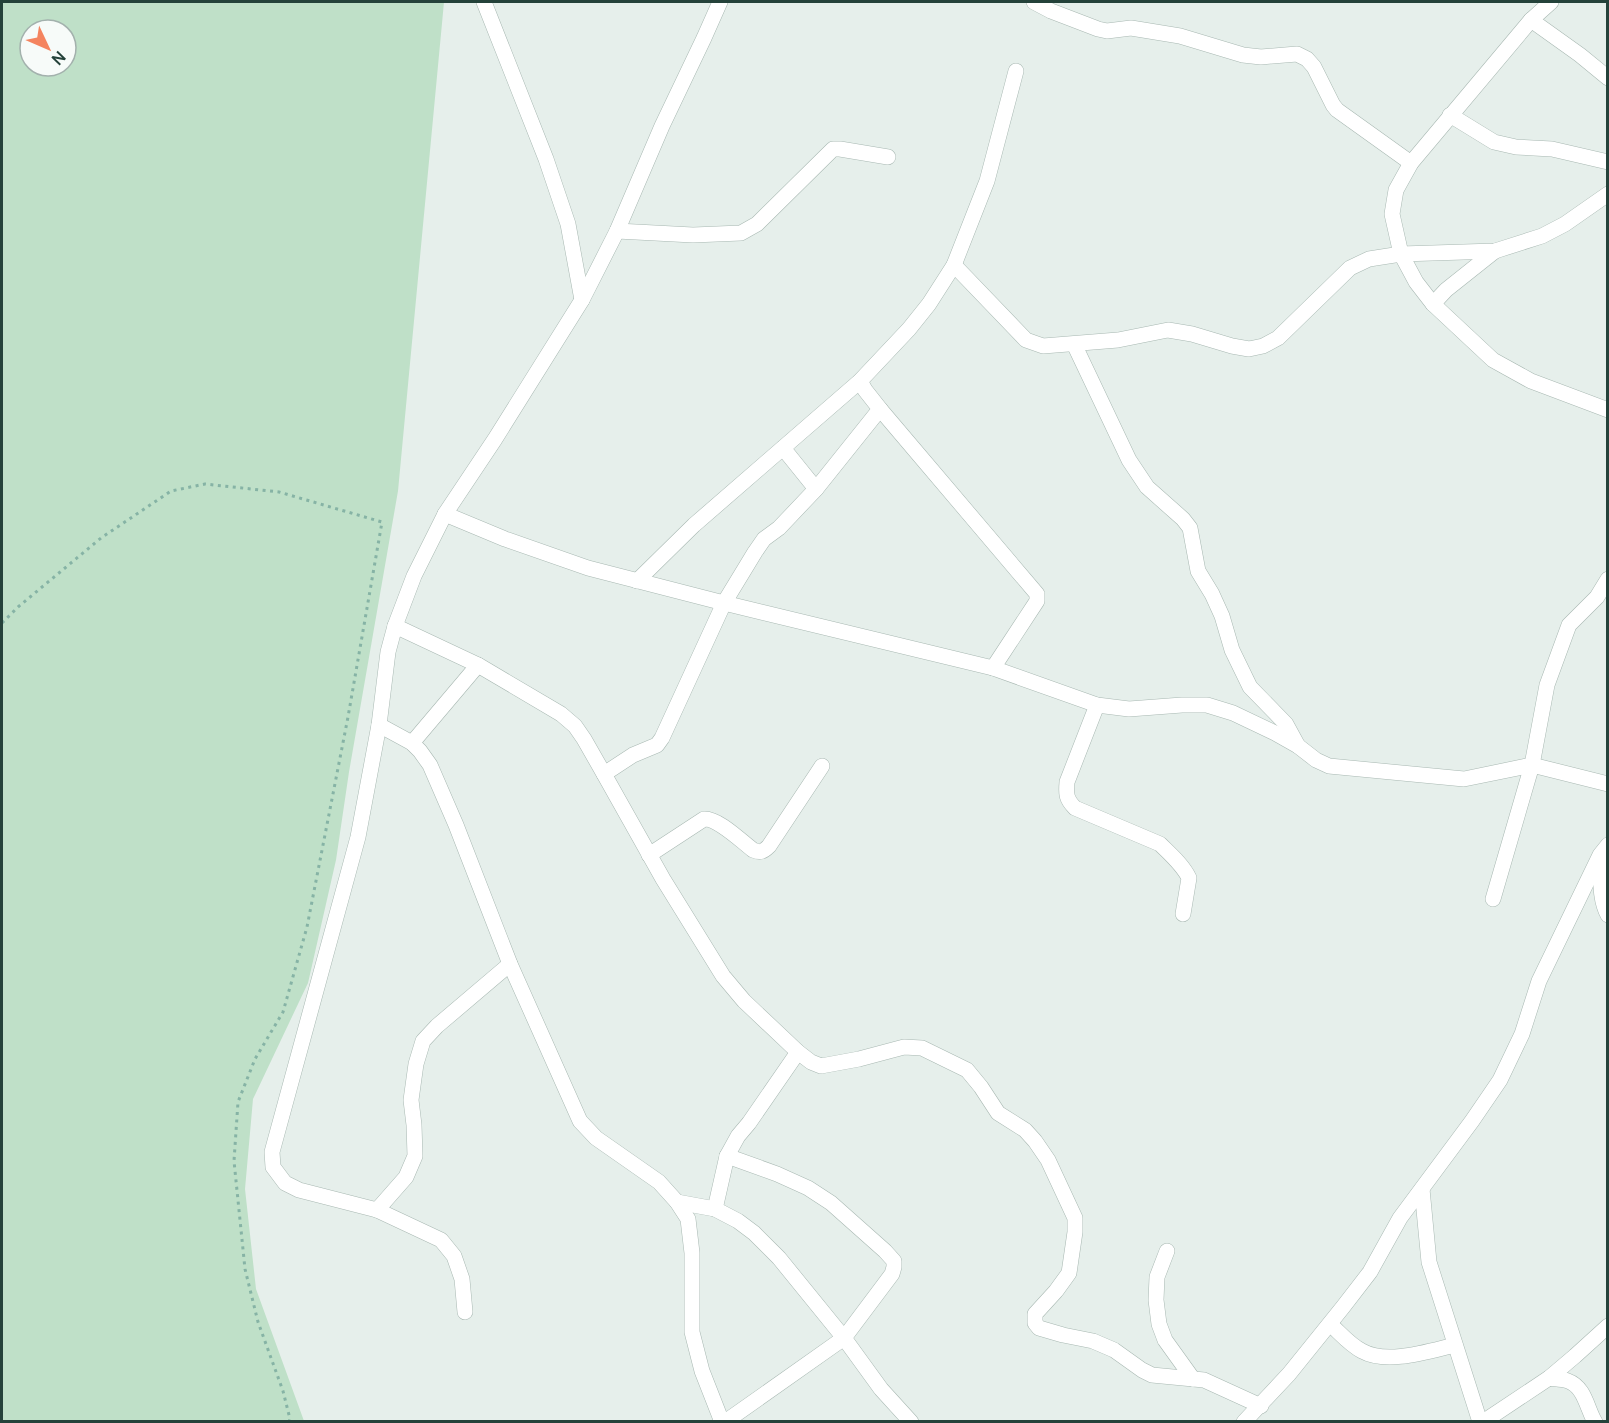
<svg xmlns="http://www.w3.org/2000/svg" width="1609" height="1423" viewBox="0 0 1609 1423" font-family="Manrope,sans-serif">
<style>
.grass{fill:#bfe0c8;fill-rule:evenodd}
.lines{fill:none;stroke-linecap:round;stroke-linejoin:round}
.minor-casing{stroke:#a8b8b2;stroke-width:16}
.path{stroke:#86b3a5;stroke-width:3;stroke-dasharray:3 4.5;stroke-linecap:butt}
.minor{stroke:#fff;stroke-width:15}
</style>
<rect width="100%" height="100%" fill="#e6efeb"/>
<!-- grass -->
<path class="grass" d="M2,2h442l-46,489 -49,281 -13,88 -28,123 -55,116 -8,90 11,100 48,132h-302zM30,30h36v36h-36z"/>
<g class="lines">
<defs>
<g id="minor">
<polyline points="484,2 546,159 568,224 582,300"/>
<polyline points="1034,2 1051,11 1098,29 1107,31 1131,28 1180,36 1243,55 1261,57 1297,54 1307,59 1314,67 1333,105 1337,110 1411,163"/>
<polyline points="1551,2 1531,20 1411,163 1396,190 1392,214 1401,254 1416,282 1433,304 1493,360 1531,381 1608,410"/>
<polyline points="1531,20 1580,55 1608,78"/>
<polyline points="1450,115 1494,142 1516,147 1552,149 1608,162"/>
<polyline points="617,231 693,235 741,233 757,224 833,149 840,149 888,157"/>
<polyline points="954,265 1026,340 1043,346 1118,340 1168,330 1192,334 1232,346 1249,349 1263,346 1278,338 1350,268 1369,259 1401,254 1495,251 1542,236 1565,224 1608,194"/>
<polyline points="1433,304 1446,290 1495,251"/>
<polyline points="1074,344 1129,460 1147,487 1183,519 1190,528 1198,571 1212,594 1222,616 1232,650 1250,687 1286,724 1298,746"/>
<polyline points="880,409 1037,594 1037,601 993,668"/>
<polyline points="783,448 816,489"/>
<polyline points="445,514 505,539 588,568 724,603 993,668 1097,705 1129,709 1182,705 1207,705 1233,713 1275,733 1298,746 1316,760 1329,766 1464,779 1532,765 1608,784"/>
<polyline points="637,581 694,525 860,381 909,329 929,304 954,265 987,181 1016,71"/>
<polyline points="395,626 478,665 561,714 575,726 584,739 604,774 663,879 723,976 744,1001 798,1052 811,1062 821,1066 859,1059 904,1047 922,1048 967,1070 981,1087 998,1113 1025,1130 1035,1141 1048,1160 1075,1218 1075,1232 1069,1273 1056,1291 1035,1314 1035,1323 1039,1328 1063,1335 1093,1341 1114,1350 1142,1370 1152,1375 1204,1380 1261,1406"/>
<path d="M1097,705l-30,77c-1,12 -1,17 8,26l85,36c10,10 23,21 29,34l-6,36"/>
<polyline points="379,725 412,743 420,751 430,765 456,825 510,964 580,1121 596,1138 659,1182 677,1202 688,1219 692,1253 692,1332 702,1371 722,1422"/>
<polyline points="412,743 478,665"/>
<polyline points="604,774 633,755 657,745 662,738 724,603 755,552 764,539 779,528 816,489 880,409 865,390 860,381"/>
<path d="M649,855l55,-36c14,-1 37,22 49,31 7,3 10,2 16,-4l53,-80"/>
<path d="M1600,858c1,18 -1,41 8,57"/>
<polyline points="1493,899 1532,765 1547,685 1569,625 1597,597 1608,579"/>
<polyline points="1422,1189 1429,1262 1480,1422"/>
<polyline points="677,1202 715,1209 738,1221 754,1233 779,1258 844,1338 881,1389 911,1422"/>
<polyline points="715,1209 727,1156 738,1136 749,1123 798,1052"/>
<polyline points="377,1210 406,1177 415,1156 414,1125 411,1100 416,1064 423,1041 437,1026 510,964"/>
<polyline points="1167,1251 1157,1277 1156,1300 1159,1324 1165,1340 1193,1379"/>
<polyline points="465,1312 462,1279 454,1256 441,1240 377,1210 299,1190 285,1183 273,1167 272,1152 358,837 379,725 388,652 395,626 414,576 445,514 495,439 582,300 617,231 662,126 704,38 720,2"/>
<path d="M1330,1324c10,9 20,21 32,27 25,14 67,0 93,-6"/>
<path d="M1549,1378c6,1 13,1 19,3 17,6 19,28 27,41"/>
<polyline points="725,1422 844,1338 892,1274 894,1267 894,1261 885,1251 831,1203 808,1188 777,1174 727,1156"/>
<polyline points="1244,1422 1289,1374 1343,1307 1370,1272 1400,1218 1472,1121 1500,1080 1522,1034 1539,981 1600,855 1608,845"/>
<polyline points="1483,1422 1549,1378 1575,1356 1608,1326"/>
</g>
</defs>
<!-- minor casing -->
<use href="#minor" class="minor-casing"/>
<!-- path -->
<polyline class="path" points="2,623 18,607 101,538 171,491 205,484 279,492 382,522 348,717 307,927 283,1012 255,1059 238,1102 234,1161 245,1269 258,1322 283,1391 290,1419 289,1422"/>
<!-- minor -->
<use href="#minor" class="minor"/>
</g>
<!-- border -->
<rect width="1609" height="1423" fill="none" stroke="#24423a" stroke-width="6"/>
<!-- north arrow -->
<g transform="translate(48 48) rotate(134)"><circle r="28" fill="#f7fbf9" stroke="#a3b1ad" stroke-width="1.5"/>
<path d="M0-4.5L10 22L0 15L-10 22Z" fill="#f4845f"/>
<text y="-9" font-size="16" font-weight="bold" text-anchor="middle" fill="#24423a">N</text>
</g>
</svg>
